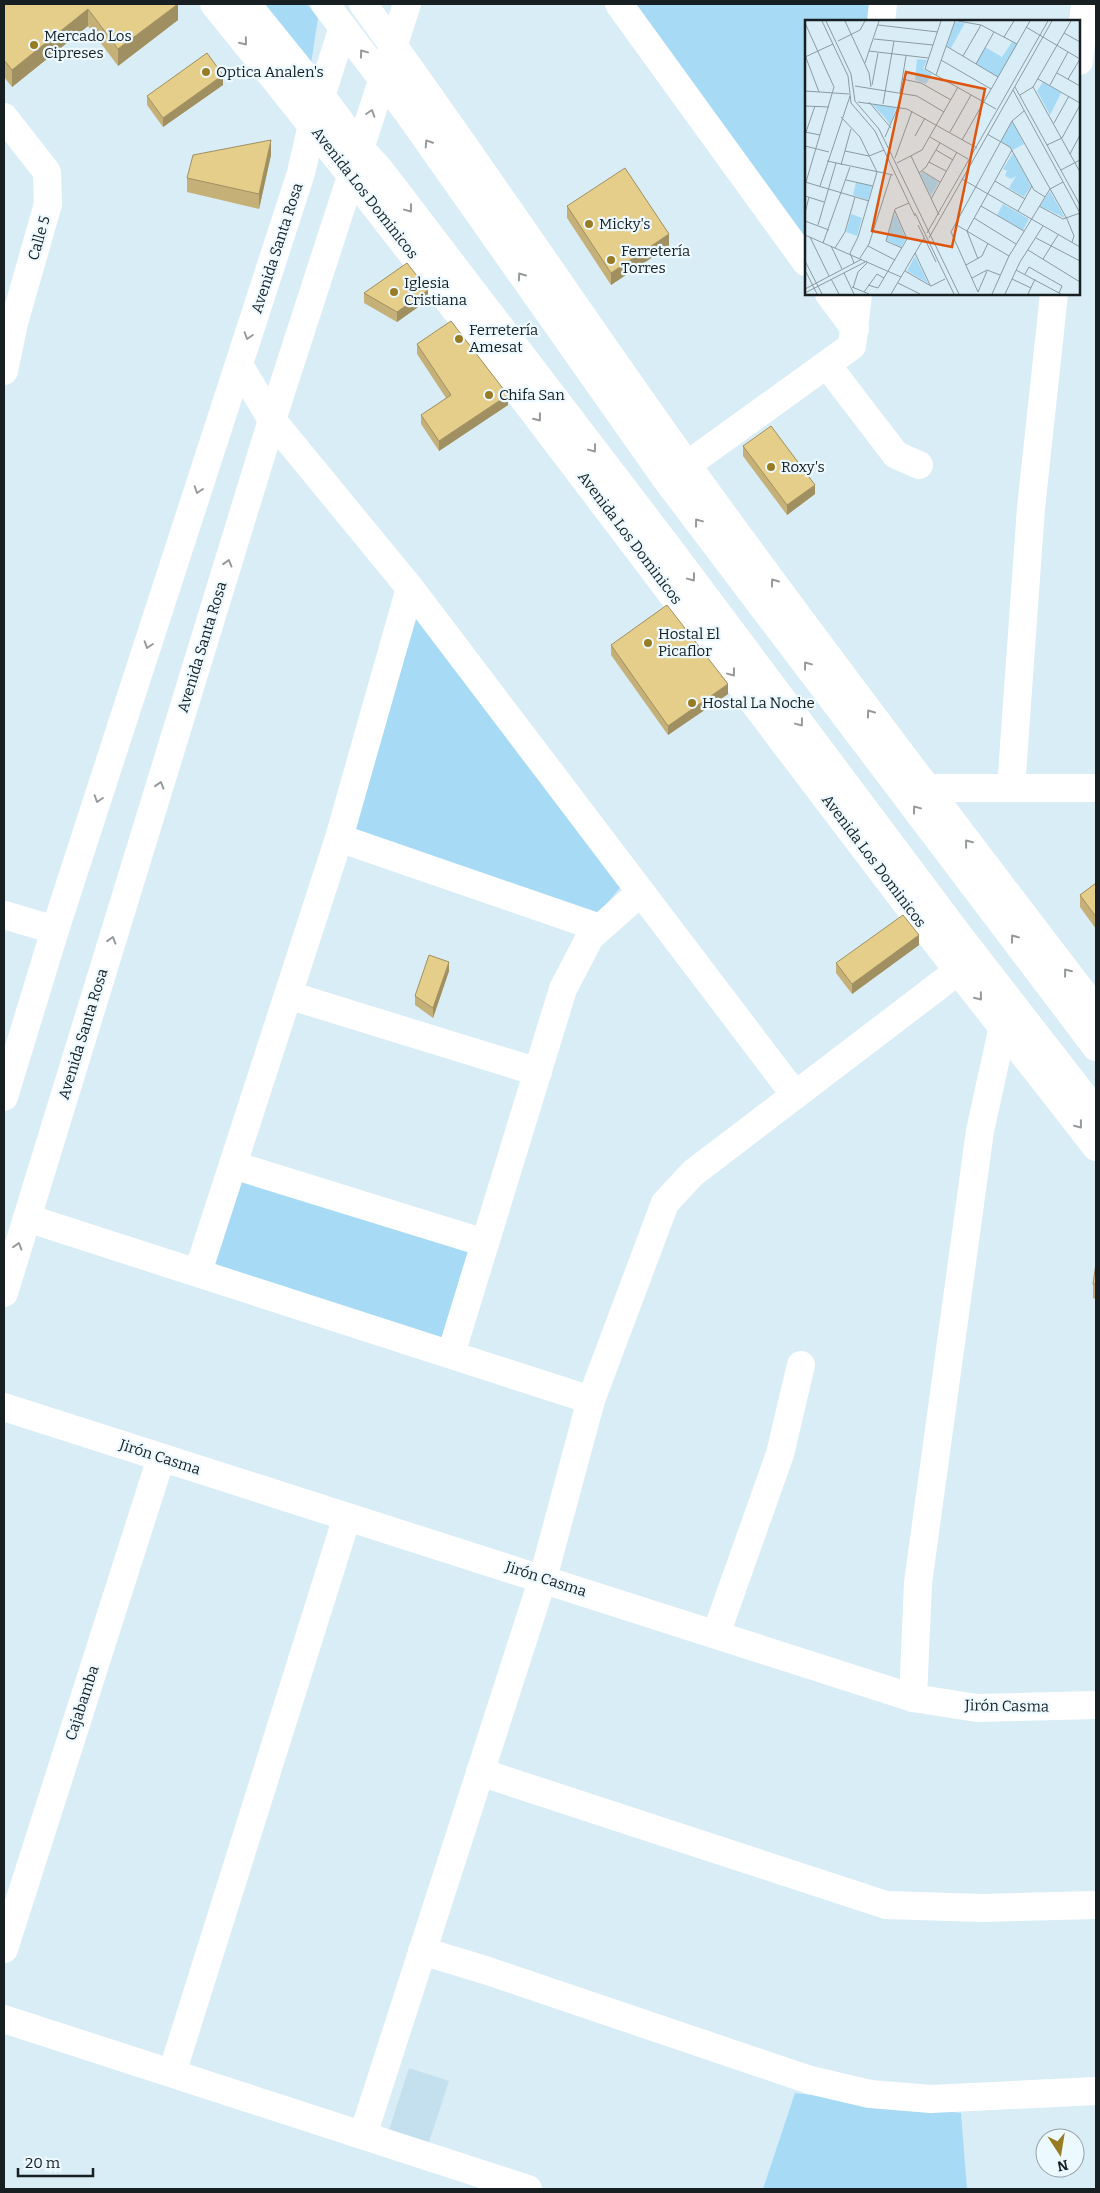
<svg xmlns="http://www.w3.org/2000/svg" width="1100" height="2193" viewBox="0 0 1100 2193" font-family="Bitter,serif">
<style>
.built{fill:#c4e0ee}
.green{fill:#a7dbf5}
.lines{fill:none;stroke-linecap:round;stroke-linejoin:round}
.street{stroke:#fff;stroke-width:28}
.secondary{stroke:#fff;stroke-width:28}
.wall{fill:#c5b077}
.shaded-wall{fill:#a09061}
.building{fill:#e5cd8a;stroke:#a09061}
.oneway{stroke:#979a9c}
.poi-dot{fill:#987c24;stroke:#ecf9ff;stroke-width:2}
.labels{text-anchor:middle;dominant-baseline:central;stroke-width:4.5;stroke-linejoin:round;paint-order:stroke}
.poi-label{font-size:15px;fill:#181f23;stroke:#ecf9ff;text-anchor:start}
.street-label{font-size:15px;fill:#181f23;stroke:#ecf9ff}
.inset-road{fill:none;stroke:#8c9ba2;stroke-width:1}
.view{fill:#de560d;fill-opacity:0.15;stroke:#de560d;stroke-width:2.5}
.inset-edge{fill:none;stroke:#181f23;stroke-width:2.5}
</style>
<rect width="100%" height="100%" fill="#d9edf7"/>
<!-- built -->
<polygon class="built" points="409,2068 449,2081 429,2142 389,2130"/>
<!-- green -->
<g class="green">
<polygon points="264,4 307,4 318,18 311,64"/>
<polygon points="632,4 873,4 872,21 806,21 806,243"/>
<polygon points="417,617 620,888 597,915 352,831"/>
<polygon points="240,1177 471,1251 445,1341 212,1265"/>
<polygon points="795,2093 961,2113 967,2189 763,2189"/>
</g>
<g class="lines">
<!-- street -->
<g class="street">
<polyline points="619,4 806,262"/>
<polyline points="881,21 883,4"/>
<polyline points="1079,61 1085,4"/>
<polyline points="4,117 47,172 48,204 14,323 4,371"/>
<polyline points="829,294 855,329"/>
<polyline points="239,365 272,420 410,588 795,1095"/>
<polyline points="827,365 896,455 919,465"/>
<polyline points="687,465 852,346 858,294"/>
<polyline points="925,788 1096,788"/>
<polyline points="1011,788 1031,508 1054,294"/>
<polyline points="339,838 600,928"/>
<polyline points="4,915 55,930"/>
<polyline points="288,995 538,1072"/>
<polyline points="233,1165 485,1243"/>
<polyline points="27,1218 591,1400"/>
<polyline points="198,1272 339,838 410,588"/>
<polyline points="451,1354 563,989 590,937 641,892"/>
<polyline points="4,1407 913,1698 977,1708 1096,1705"/>
<polyline points="716,1634 780,1454 801,1365"/>
<polyline points="913,1698 918,1583 980,1131 1003,1026"/>
<polyline points="480,1772 886,1905 982,1908 1096,1905"/>
<polyline points="4,1949 161,1458"/>
<polyline points="422,1951 485,1970 810,2080 870,2094 931,2099 1096,2091"/>
<polyline points="4,2019 528,2189"/>
<polyline points="172,2073 347,1517"/>
<polyline points="363,2135 543,1578 591,1400 665,1203 693,1173 958,971"/>
</g>
<!-- secondary -->
<g class="secondary">
<path d="M214,4c239,294 464,601 695,903 61,80 125,160 187,240"/>
<polyline points="247,4 322,97 360,148 380,170 671,551 957,933 1096,1112"/>
<polyline points="325,4 406,110 666,479 1096,1047"/>
<path d="M363,4c111,151 214,308 324,461 133,184 271,365 409,545"/>
<polyline points="4,1097 55,930 301,173 312,125 343,27"/>
<polyline points="4,1293 272,420 407,4"/>
</g>
</g>
<!-- wall -->
<g class="wall">
<polygon points="4,4 178,4 178,20 118,66 88,26 12,87 4,77"/>
<polygon points="223,85 163,127 147,105 147,96"/>
<polygon points="271,155 259,209 187,192 187,178"/>
<polygon points="567,206 669,246 611,285 567,218"/>
<polygon points="364,293 428,300 397,322 364,303"/>
<polygon points="417,344 508,405 439,451 421,424 421,415 446,398 417,354"/>
<polygon points="743,446 815,494 787,515 743,456"/>
<polygon points="611,645 728,694 668,735 611,655"/>
<polygon points="1096,883 1096,929 1080,907 1080,895"/>
<polygon points="919,945 852,994 836,973 836,963"/>
<polygon points="449,971 433,1018 415,1005 415,996"/>
<polygon points="1096,1263 1096,1299 1093,1298 1093,1284"/>
</g>
<!-- shaded-wall -->
<g class="shaded-wall">
<polygon points="178,4 178,20 118,66 118,49"/>
<polygon points="88,9 88,26 12,87 12,70"/>
<polygon points="223,75 223,85 163,127 163,118"/>
<polygon points="271,140 271,155 259,209 259,194"/>
<polygon points="669,234 669,246 611,285 611,273"/>
<polygon points="428,290 428,300 397,322 397,312"/>
<polygon points="508,395 508,405 439,451 439,441"/>
<polygon points="815,485 815,494 787,515 787,505"/>
<polygon points="728,684 728,694 668,735 668,726"/>
<polygon points="919,935 919,945 852,994 852,984"/>
<polygon points="449,962 449,971 433,1018 433,1008"/>
</g>
<!-- building -->
<g class="building">
<polygon points="4,4 178,4 118,49 88,9 12,70 4,60"/>
<polygon points="207,53 223,75 163,118 147,96"/>
<polygon points="271,140 259,194 187,178 193,155"/>
<polygon points="625,168 669,234 611,273 567,206"/>
<polygon points="407,263 428,290 397,312 364,293"/>
<polygon points="451,321 508,395 439,441 421,415 451,395 417,344"/>
<polygon points="771,426 815,485 787,505 743,446"/>
<polygon points="667,605 728,684 668,726 611,645"/>
<polygon points="1096,883 1096,917 1080,895"/>
<polygon points="903,915 919,935 852,984 836,963"/>
<polygon points="429,955 449,962 433,1008 415,996"/>
<polygon points="1096,1263 1096,1284 1093,1284"/>
</g>
<!-- one-way arrows -->
<defs><path id="oneway-chevron" d="M-2-3.5L2.5 0L-2 3.5" fill="none" stroke-width="1.6" stroke-linecap="round" stroke-linejoin="round" transform="scale(1.25)"/></defs>
<g class="oneway">
<use href="#oneway-chevron" transform="translate(244 42) rotate(51)"/>
<use href="#oneway-chevron" transform="translate(363 53) rotate(-127)"/>
<use href="#oneway-chevron" transform="translate(371 113) rotate(-72)"/>
<use href="#oneway-chevron" transform="translate(428 143) rotate(-123)"/>
<use href="#oneway-chevron" transform="translate(409 209) rotate(53)"/>
<use href="#oneway-chevron" transform="translate(521 276) rotate(-125)"/>
<use href="#oneway-chevron" transform="translate(248 336) rotate(108)"/>
<use href="#oneway-chevron" transform="translate(538 418) rotate(52)"/>
<use href="#oneway-chevron" transform="translate(593 449) rotate(53)"/>
<use href="#oneway-chevron" transform="translate(198 490) rotate(108)"/>
<use href="#oneway-chevron" transform="translate(698 522) rotate(-127)"/>
<use href="#oneway-chevron" transform="translate(228 563) rotate(-73)"/>
<use href="#oneway-chevron" transform="translate(692 578) rotate(53)"/>
<use href="#oneway-chevron" transform="translate(774 582) rotate(-126)"/>
<use href="#oneway-chevron" transform="translate(148 645) rotate(108)"/>
<use href="#oneway-chevron" transform="translate(807 665) rotate(-127)"/>
<use href="#oneway-chevron" transform="translate(732 673) rotate(53)"/>
<use href="#oneway-chevron" transform="translate(870 713) rotate(-126)"/>
<use href="#oneway-chevron" transform="translate(800 723) rotate(53)"/>
<use href="#oneway-chevron" transform="translate(160 785) rotate(-73)"/>
<use href="#oneway-chevron" transform="translate(98 799) rotate(108)"/>
<use href="#oneway-chevron" transform="translate(916 809) rotate(-127)"/>
<use href="#oneway-chevron" transform="translate(968 843) rotate(-128)"/>
<use href="#oneway-chevron" transform="translate(1014 938) rotate(-127)"/>
<use href="#oneway-chevron" transform="translate(112 940) rotate(-73)"/>
<use href="#oneway-chevron" transform="translate(1067 972) rotate(-128)"/>
<use href="#oneway-chevron" transform="translate(979 997) rotate(51)"/>
<use href="#oneway-chevron" transform="translate(1079 1125) rotate(52)"/>
<use href="#oneway-chevron" transform="translate(18 1246) rotate(-73)"/>
</g>
<!-- markers -->
<g class="poi-dot">
<circle cx="34" cy="45" r="5"/>
<circle cx="206" cy="72" r="5"/>
<circle cx="589" cy="224" r="5"/>
<circle cx="611" cy="260" r="5"/>
<circle cx="394" cy="292" r="5"/>
<circle cx="459" cy="339" r="5"/>
<circle cx="489" cy="395" r="5"/>
<circle cx="771" cy="467" r="5"/>
<circle cx="648" cy="643" r="5"/>
<circle cx="692" cy="703" r="5"/>
</g>
<g class="labels">
<!-- poi labels -->
<g class="poi-label">
<text x="44" y="36">Mercado Los<tspan x="44" dy="17">Cipreses</tspan></text>
<text x="216" y="72">Optica Analen's</text>
<text x="599" y="224">Micky's</text>
<text x="621" y="251">Ferretería<tspan x="621" dy="17">Torres</tspan></text>
<text x="404" y="283">Iglesia<tspan x="404" dy="17">Cristiana</tspan></text>
<text x="469" y="330">Ferretería<tspan x="469" dy="17">Amesat</tspan></text>
<text x="499" y="395">Chifa San</text>
<text x="781" y="467">Roxy's</text>
<text x="658" y="634">Hostal El<tspan x="658" dy="17">Picaflor</tspan></text>
<text x="702" y="703">Hostal La Noche</text>
</g>
<!-- street labels -->
<g class="street-label">
<text transform="translate(365 193) rotate(52)">Avenida Los Dominicos</text>
<text transform="translate(39 238) rotate(-74)">Calle 5</text>
<text transform="translate(277 248) rotate(-72)">Avenida Santa Rosa</text>
<text transform="translate(630 538) rotate(53)">Avenida Los Dominicos</text>
<text transform="translate(202 647) rotate(-73)">Avenida Santa Rosa</text>
<text transform="translate(874 861) rotate(53)">Avenida Los Dominicos</text>
<text transform="translate(83 1034) rotate(-73)">Avenida Santa Rosa</text>
<text transform="translate(160 1457) rotate(18)">Jirón Casma</text>
<text transform="translate(546 1579) rotate(18)">Jirón Casma</text>
<text transform="translate(82 1703) rotate(-72)">Cajabamba</text>
<text transform="translate(1007 1706) rotate(1)">Jirón Casma</text>
</g>
</g>
<!-- overview -->
<g transform="translate(805 20)">
<rect width="275" height="275" fill="#d9edf7"/>
<path d="M150,2l10,1 -14,25 -4,-2zM207,22l5,2 -19,33 -22,-13 9,-17 17,10zM112,39l10,1 -4,9 9,5 -6,10 -11,-4zM238,62l18,11 -11,22 -13,-24zM67,84l24,4 -6,17 -4,-6zM207,101l12,23 -11,6 -12,-9zM208,133l18,33 -7,11 -15,-9 7,-12 -5,3 -6,-3 2,-5 -4,-2zM117,152l17,10 -8,14 -11,-22zM51,162l16,4 -4,14 -15,-5zM245,171l15,27 -25,-12zM198,184l26,15 -6,11 -26,-15zM90,193l11,26 -5,8 -15,-7zM46,194l11,4 -5,18 -11,-4zM110,236l13,27 -21,-12z" fill="#a7dbf5"/>
<path class="inset-road" d="M17,1l26,55 3,27 24,28 40,85M21,1l25,53 4,27 24,28 80,165M40,1l24,52 2,14M136,1l-16,48 71,40M153,1l23,4 36,19M0,3l29,64 -28,95M73,5l60,7M221,7l54,32M259,13l16,9M199,17l10,-16M69,19l59,6M33,21l22,-11 5,-9M141,26l52,31M64,31l59,7M0,35l14,37M158,36l18,-31M0,37l28,-13M136,40l50,29M60,43l14,-42M171,44l18,-32M252,53l23,13M131,55l19,-54M97,59l19,4 30,17M233,59l42,24M263,59l12,-20M67,65l6,-32M245,65l18,-33M50,66l62,10 27,16M210,67l65,118M228,67l47,85M208,70l67,123M0,71l44,3M95,73l6,-37M215,75l13,-8 38,-66M53,82l49,7 70,39M64,82l22,26M78,84l11,-63M0,86l24,1M36,97l19,20 17,35 -19,65 -8,16 4,10M207,101l55,98 7,17 -2,6M249,103l15,-27M0,112l15,3M1,112l9,-26M145,112l21,-37M182,114l23,13 24,43 11,7M110,116l10,-18M80,117l13,-30M125,117l38,22M157,120l68,-119M242,125l15,-7 18,-33M0,126l24,6M131,130l17,10M40,131l24,5 15,-6M265,134l10,-19M106,136l28,59M90,138l17,-47M22,141l66,14M124,142l17,9M92,143l25,-13 36,-63M36,145l10,-36M256,150l19,-10M117,151l18,11M114,153l7,-6 14,-24M157,159l118,68M41,160l27,6M190,161l30,18M0,162l64,19M15,166l30,-90M0,176l19,6M126,179l26,-47M176,186l43,25M234,186l24,13 17,-6M213,191l14,-25M0,193l4,-16M110,193l39,81M169,198l42,26M0,201l24,9M150,204l54,32M13,205l18,-62M113,205l18,37M122,213l121,-212M0,215l96,42M5,217l19,39M124,218l123,-217M231,218l44,23M18,223l27,-76M26,226l11,23M63,226l27,14M30,228l10,-16 10,-35M97,228l-16,-7 9,-32 14,-6M223,230l52,32M110,233l15,32M55,238l9,-14 22,-69M173,239l-11,-28 45,-81M238,239l15,-24M0,241l17,33M161,245l16,-9 6,-13M0,250l12,24M211,250l45,24M100,251l26,15 14,-7M39,253l10,21M220,254l4,-7 33,19 -3,7M167,258l15,-8 13,5M26,259l8,15M207,259l19,9M93,263l22,11M63,265l10,3 29,-49 -12,-28M47,267l17,7M48,268l5,-16 10,-10M0,269l57,-30M59,272l13,-18 7,4M173,272l-27,-60 61,-111 12,-10M173,272l9,-21M0,273l62,-32M86,274l33,-56M187,274l17,-38 41,-67 13,-7M200,274l15,-32 23,-36M223,274l7,-15"/>
<path class="view" d="M101,52l79,17 -33,158 -80,-16z"/>
<rect width="275" height="275" class="inset-edge"/>
</g>
<!-- border -->
<rect width="1100" height="2193" fill="none" stroke="#181f23" stroke-width="10"/>
<!-- north arrow -->
<g transform="translate(1060 2153) rotate(168)"><circle r="24" fill="#ecf9ff" stroke="#97a2a7"/>
<path d="M0-4L9 19L0 12L-9 19Z" fill="#987c24"/>
<text y="-8" font-size="14" font-weight="bold" text-anchor="middle" fill="#181f23">N</text>
</g>
<!-- scale -->
<path d="M18 2168v8h75v-8" fill="none" stroke="#181f23" stroke-width="2.5"/>
<text x="25" y="2168" font-size="15" fill="#181f23" stroke="#ecf9ff" stroke-width="4" paint-order="stroke">20 m</text>
</svg>
